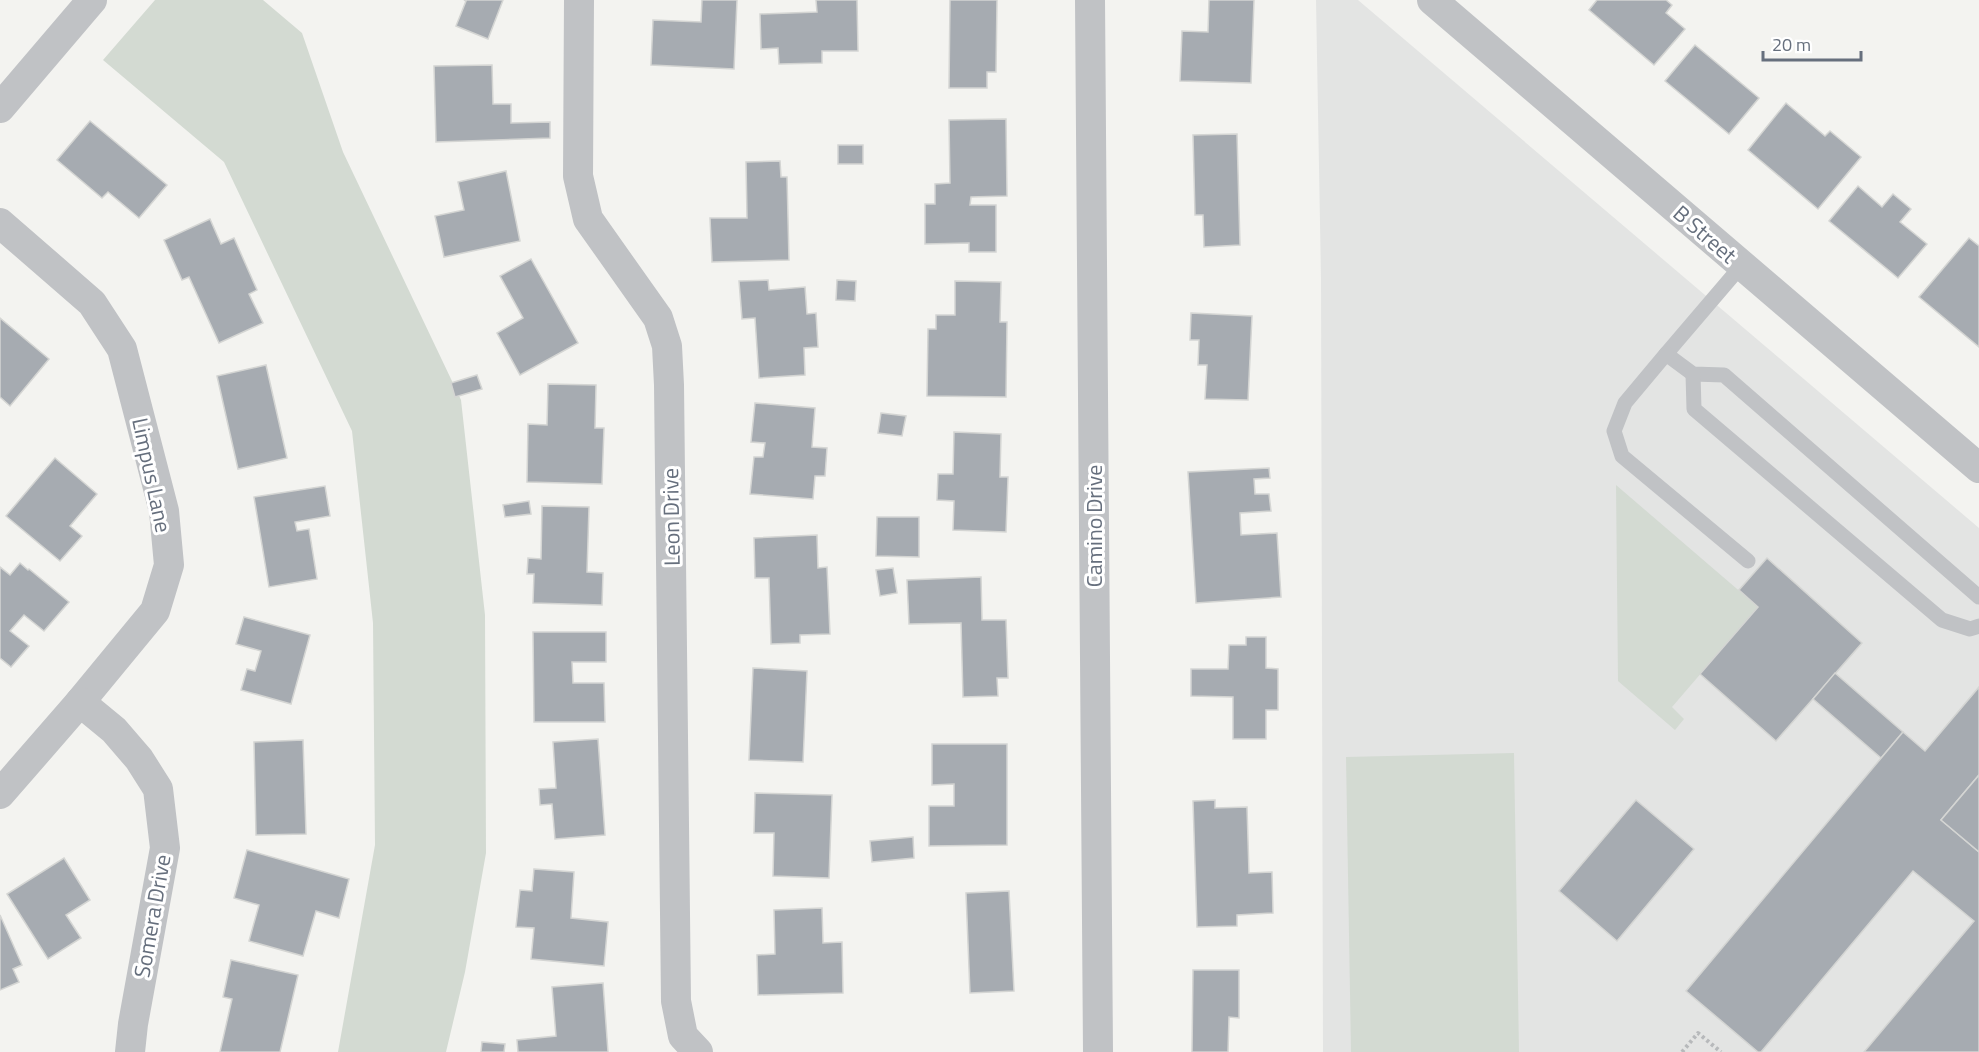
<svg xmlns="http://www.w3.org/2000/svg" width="1979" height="1052" viewBox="0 0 1979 1052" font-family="'Titillium Web',sans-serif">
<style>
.built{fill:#e3e4e3}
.green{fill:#d3dad2}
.building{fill:#a6abb1;stroke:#d4d5d3;stroke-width:1.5}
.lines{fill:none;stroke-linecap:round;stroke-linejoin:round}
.path{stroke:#b7b9bb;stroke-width:4;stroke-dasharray:3 3;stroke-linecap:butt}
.service{stroke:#c0c2c5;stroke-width:15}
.minor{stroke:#c0c2c5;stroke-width:30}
.labels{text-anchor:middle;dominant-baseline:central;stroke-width:6;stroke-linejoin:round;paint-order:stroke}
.street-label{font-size:22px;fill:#666f7d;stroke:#fff}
</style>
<rect width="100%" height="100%" fill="#f3f3f0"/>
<!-- built -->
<polygon class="built" points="1316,0 1358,0 1979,528 1979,1052 1323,1052 1321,278"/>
<!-- green -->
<g class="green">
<polygon points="155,0 263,0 302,33 343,152 461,400 485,615 486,853 465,972 446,1052 338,1052 375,845 373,623 352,431 224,162 103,60"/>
<polygon points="1616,485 1758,607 1672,707 1684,719 1675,730 1618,681"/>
<polygon points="1514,753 1519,1052 1351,1052 1346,757"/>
</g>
<!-- building -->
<g class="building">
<polygon points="464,0 503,0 488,39 456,26 466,1"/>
<polygon points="702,0 737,0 734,69 651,65 653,20 701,22"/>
<polygon points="816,0 857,0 858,51 822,51 822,63 779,64 778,48 761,49 760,14 817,12"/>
<polygon points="950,0 997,0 996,72 987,72 987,88 949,88"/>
<polygon points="1209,0 1254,0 1251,83 1180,81 1182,31 1208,32"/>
<polygon points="1597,0 1666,0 1672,5 1666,13 1685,29 1654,65 1589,10"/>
<polygon points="1695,45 1759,98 1729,134 1665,81"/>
<polygon points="492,65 493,104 511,104 511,123 550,122 550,138 436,142 434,66"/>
<polygon points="1786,103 1825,136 1830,131 1861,157 1818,209 1748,150"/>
<polygon points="1006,119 1007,196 971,197 970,205 996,205 996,252 969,252 969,243 925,244 925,204 935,204 935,184 950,183 949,120"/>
<polygon points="90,121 167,185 139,218 108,192 102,198 57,160"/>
<polygon points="1237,134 1240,245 1204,247 1203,215 1195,215 1193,135"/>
<rect x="838" y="145" width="25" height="19"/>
<polygon points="780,161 781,177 787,177 789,260 712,262 710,218 747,218 746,162"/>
<polygon points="506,171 520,241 444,257 435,216 464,210 458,182"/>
<polygon points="1858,186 1882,207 1893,194 1911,209 1900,222 1927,244 1898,278 1829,221"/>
<polygon points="210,219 221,244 234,238 257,290 249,294 263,323 219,343 189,277 182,280 164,240"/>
<polygon points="1969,238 1979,246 1979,347 1919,297"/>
<polygon points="531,259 578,343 520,375 497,333 523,318 500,276"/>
<polygon points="768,280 769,290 805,287 807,314 816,313 818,347 804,348 805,375 759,378 755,318 742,319 739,281"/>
<polygon points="837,280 856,281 855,301 836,300"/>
<polygon points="955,281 1001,282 1000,322 1007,322 1006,397 927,396 928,329 936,329 936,315 955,315"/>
<polygon points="1191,313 1252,316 1248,400 1205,399 1207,365 1198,365 1199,340 1190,340"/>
<polygon points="0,318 49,359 10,406 0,397"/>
<polygon points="266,365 287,458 238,469 217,376"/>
<polygon points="477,375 482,389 455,397 451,383"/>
<polygon points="548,384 596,385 595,428 604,428 602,484 527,482 528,424 547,425"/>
<polygon points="755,403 815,408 812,447 827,448 825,476 815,476 813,499 750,494 754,457 763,457 765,443 751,442"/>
<polygon points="881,413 906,416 902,436 878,433"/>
<polygon points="954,432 1001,434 1000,477 1008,477 1006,532 953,530 954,501 937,500 938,474 953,474"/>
<polygon points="55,458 97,494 70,526 82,536 60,561 6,516"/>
<polygon points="1269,468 1270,478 1254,479 1255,494 1269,494 1271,511 1240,513 1241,535 1277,533 1281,597 1196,603 1188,472"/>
<polygon points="325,486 330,516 295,522 297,531 309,529 317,579 269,587 254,497"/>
<polygon points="529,501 531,514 505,517 503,505"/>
<polygon points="542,506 589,507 587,572 603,573 602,605 533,603 534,574 527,574 528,558 541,559"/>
<polygon points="877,517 919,517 919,557 876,556"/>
<polygon points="817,535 818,568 827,567 830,634 800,635 800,643 771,644 769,578 755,578 754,538"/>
<polygon points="1767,558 1862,643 1776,741 1700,674 1758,607 1739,590"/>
<polygon points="20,563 28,570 29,569 69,602 44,631 24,615 10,631 29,646 11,667 0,658 0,567 10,575"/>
<polygon points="893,568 897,593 880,596 876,570"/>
<polygon points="981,577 982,620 1006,620 1008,678 997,678 998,696 963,697 961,623 909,624 907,580"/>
<polygon points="244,617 310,635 291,704 241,690 247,669 255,671 261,651 236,644"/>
<polygon points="533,632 606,632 606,662 572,662 573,683 604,683 605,722 534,722"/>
<polygon points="1246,637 1266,637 1266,668 1278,669 1278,710 1266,710 1266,739 1233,739 1233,697 1191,696 1191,669 1228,669 1229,645 1246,645"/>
<polygon points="753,668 807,671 803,762 749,760"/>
<polygon points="1835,673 1903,732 1881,758 1813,699"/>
<polygon points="1979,687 1979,775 1941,820 1979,852 1979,1052 1864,1052 1974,921 1913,871 1761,1052 1758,1052 1686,991 1903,732 1925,751"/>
<polygon points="598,739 605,835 555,839 552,804 540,805 539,789 556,788 553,742"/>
<polygon points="303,740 306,834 256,835 254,742"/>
<polygon points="932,744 1007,744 1007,845 929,846 929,806 954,806 954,784 932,785"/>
<polygon points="1979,775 1979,852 1941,820"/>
<polygon points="755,793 832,795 829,878 773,876 774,833 754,833"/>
<polygon points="1215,800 1215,808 1247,807 1249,873 1272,872 1273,913 1237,915 1237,926 1197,927 1193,801"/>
<polygon points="1636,800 1694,849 1617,941 1559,891"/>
<polygon points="913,837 914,858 872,862 870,841"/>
<polygon points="247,850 349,879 339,918 316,911 303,956 249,941 259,905 234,898"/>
<polygon points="64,858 90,900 66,915 81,938 48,959 7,894"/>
<polygon points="534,869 574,872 571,918 608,922 604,966 531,959 534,928 516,927 520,890 532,891"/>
<polygon points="1009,891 1014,991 970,993 966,893"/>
<polygon points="822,908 823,943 842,942 843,993 758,995 757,955 775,954 774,910"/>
<polygon points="0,915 22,965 13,969 19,982 0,990"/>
<polygon points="231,960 298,975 280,1052 220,1052 232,999 223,997"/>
<polygon points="1193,970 1239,970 1239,1018 1229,1017 1228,1052 1192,1052"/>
<polygon points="603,983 608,1052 518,1052 517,1040 556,1036 552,987"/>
<polygon points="482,1042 505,1044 504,1052 481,1052"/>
</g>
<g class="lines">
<!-- path -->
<polyline class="path" points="1682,1052 1698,1033 1721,1052"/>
<!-- service -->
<g class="service">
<polyline points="1742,265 1666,354 1693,374 1724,375 1979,597"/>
<polyline points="1666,354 1625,403 1614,431 1622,456 1748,561"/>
<polyline points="1693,374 1694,409 1942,620 1970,629 1979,626"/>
</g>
<!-- minor -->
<g class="minor">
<polyline points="579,0 578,176 588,219 658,318 667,346 669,385 676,1001 683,1036 698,1052"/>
<polyline points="1090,0 1098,1052"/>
<polyline points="1432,0 1979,468"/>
<polyline points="0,108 92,0"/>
<polyline points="0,223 92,303 122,349 164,511 169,565 155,611 80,702 0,794"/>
<polyline points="80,702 114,730 139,759 158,789 165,848 133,1024 130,1052"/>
</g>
</g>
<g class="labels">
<!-- street labels -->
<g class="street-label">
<text transform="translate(1705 234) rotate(41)">B Street</text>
<text transform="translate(152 475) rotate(78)">Limpus Lane</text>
<text transform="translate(671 517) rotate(-91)">Leon Drive</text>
<text transform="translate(1094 526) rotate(-90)">Camino Drive</text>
<text transform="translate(152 916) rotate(-80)">Somera Drive</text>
</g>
</g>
<!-- scale -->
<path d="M1763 51v9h98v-9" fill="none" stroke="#666f7d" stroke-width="3"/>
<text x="1772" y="51" font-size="18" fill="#666f7d" stroke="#ffffff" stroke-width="4.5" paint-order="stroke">20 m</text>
</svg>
